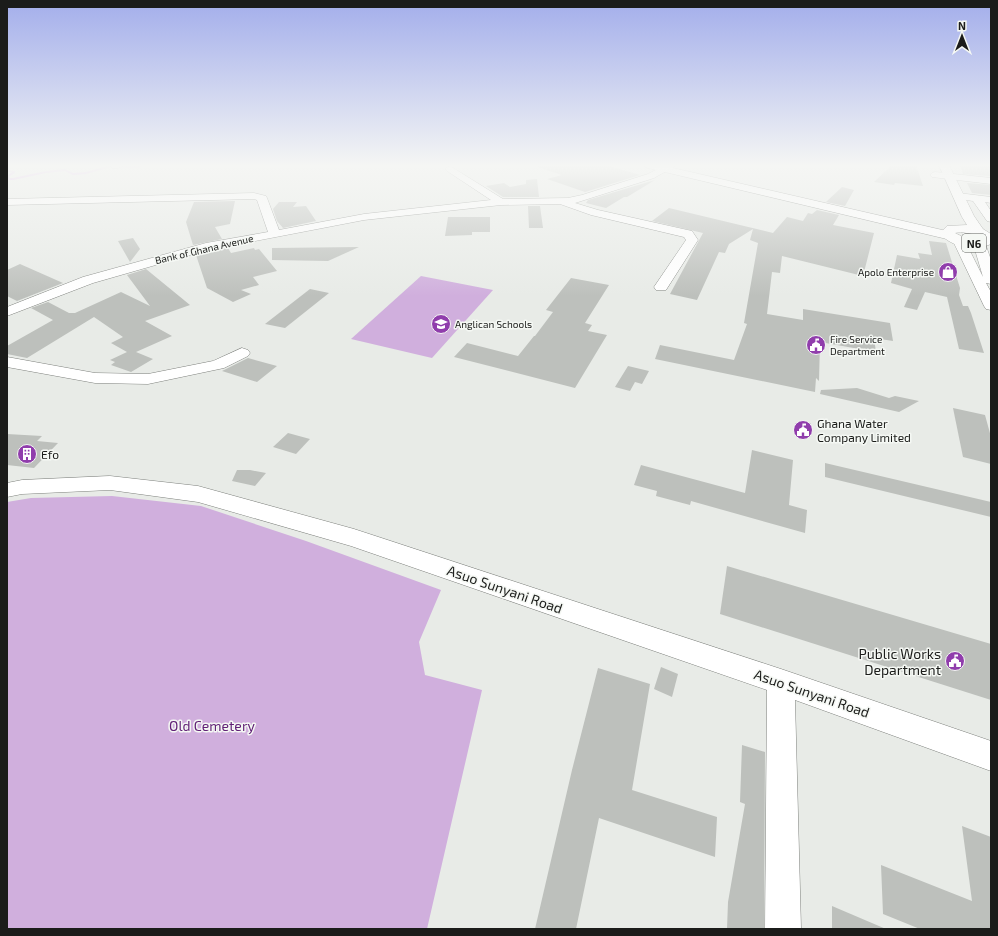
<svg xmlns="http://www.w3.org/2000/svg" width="998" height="936" viewBox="0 0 998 936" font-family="'Exo 2',sans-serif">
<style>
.green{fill:#d0afdd}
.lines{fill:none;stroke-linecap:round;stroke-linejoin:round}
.stream{fill:#dca6f0;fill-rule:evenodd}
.building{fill:#bdc0bc}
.minor-casing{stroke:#7f827e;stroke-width:1}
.major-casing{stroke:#7f827e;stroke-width:1}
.highway-casing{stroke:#7f827e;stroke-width:1}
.minor{fill:#fff;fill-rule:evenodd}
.major{fill:#fff;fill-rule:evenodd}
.highway{fill:#fff;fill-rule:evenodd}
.labels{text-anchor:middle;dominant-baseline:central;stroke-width:3;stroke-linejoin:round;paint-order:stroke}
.far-street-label{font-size:10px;fill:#1b1c1a;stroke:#f5f8f4}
.far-poi-label{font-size:10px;fill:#1b1c1a;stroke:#f5f8f4;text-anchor:start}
.shield{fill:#f5f8f4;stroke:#5c5e5b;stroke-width:1}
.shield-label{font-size:11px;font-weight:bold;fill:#1b1c1a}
.poi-label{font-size:12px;fill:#1b1c1a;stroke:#f5f8f4;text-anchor:start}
.near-street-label{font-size:14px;fill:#1b1c1a;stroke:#f5f8f4}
.near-poi-label{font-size:14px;fill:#1b1c1a;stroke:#f5f8f4;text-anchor:end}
.near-park-label{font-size:14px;fill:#612176;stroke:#f5f8f4}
</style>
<rect width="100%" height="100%" fill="#e8ebe7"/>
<!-- green -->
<g class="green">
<polygon points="421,276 493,290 432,358 351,339"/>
<polygon points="112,496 201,506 306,541 441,590 419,642 425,675 482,690 427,929 7,929 7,502 31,498"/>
</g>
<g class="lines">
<!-- stream -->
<polygon class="stream" points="111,165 138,166 142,165 144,165 138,168 111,167 86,174 73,175 65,171 46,173 13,180 9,180 7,178 7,176 12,172 7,172 7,170 15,171 15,173 8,177 10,178 13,178 46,171 65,169 73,173 86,172"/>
</g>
<!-- building -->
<g class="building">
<polygon points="538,165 606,165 640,175 585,192 547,179 562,175 537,167"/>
<polygon points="892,165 916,165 923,186 895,183 894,185 874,182"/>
<polygon points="960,165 991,166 991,176 963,174"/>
<polygon points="537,179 539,197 503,197 486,186 504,183 510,187 526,184 526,180"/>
<polygon points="655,180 627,197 624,197 606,208 586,203 588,200"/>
<polygon points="967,183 991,185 991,195 972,193"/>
<polygon points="842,187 854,190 845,206 826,202"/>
<polygon points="235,201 230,224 215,227 222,239 193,245 186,222 194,202"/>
<polygon points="279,202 297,202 293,207 306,206 316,221 283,228 277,221 273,209"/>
<polygon points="528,206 540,206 543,228 529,228"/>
<polygon points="669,208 773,233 787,217 803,221 808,213 812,214 817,210 839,215 833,225 874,233 863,276 782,256 780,273 772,272 767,314 803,320 803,309 890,323 893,341 874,338 876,352 820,342 819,381 816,378 815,392 655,359 660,345 734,360 747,324 744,323 758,243 750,240 753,229 729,244 725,253 719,252 697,300 670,294 703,233 652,221"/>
<polygon points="448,217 490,217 490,232 472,232 472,235 445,236"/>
<polygon points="133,238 140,249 130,262 118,241"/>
<polygon points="929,241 946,243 960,288 959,295 963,306 968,306 971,313 984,353 959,349 947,297 925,292 917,310 904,307 912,289 891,283 897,255 920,259 918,253 932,255"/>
<polygon points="359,247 328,261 272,260 272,248"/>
<polygon points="228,248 231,253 254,248 255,250 259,249 277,271 253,277 259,285 241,290 251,294 233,302 207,288 196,255"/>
<polygon points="20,264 63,283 17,301 7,296 7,270"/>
<polygon points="146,269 190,305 145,321 172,336 136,352 153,359 131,372 111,365 115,362 110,360 127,352 111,343 123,337 94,317 27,358 7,354 7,346 53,320 31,308 48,302 69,313 75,313 121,292 150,306 127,275"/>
<polygon points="571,278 609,285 585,323 592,325 588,331 607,335 575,388 454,357 467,343 518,356 534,336 535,336 553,312 546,310"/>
<polygon points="310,289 329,293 285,328 265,324"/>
<polygon points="248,358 277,366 257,382 222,371"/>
<polygon points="628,366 649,371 642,384 635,382 630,391 615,387"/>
<polygon points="857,388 889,398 895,396 919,401 899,412 820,394 821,390"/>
<polygon points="953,408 985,415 991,437 991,464 963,457"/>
<polygon points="288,433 310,439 296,454 273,447"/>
<polygon points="7,434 42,436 37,441 58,443 34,468 7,465"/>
<polygon points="752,450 793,460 789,505 807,510 805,533 691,501 690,505 656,496 657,491 634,485 641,465 745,493"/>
<polygon points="825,463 991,502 991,517 825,477"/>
<polygon points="237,470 250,470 266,473 255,486 232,481"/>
<polygon points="727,566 991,644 991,700 720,614"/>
<polygon points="661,667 678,674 672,697 654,689"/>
<polygon points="598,668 650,684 632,790 717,817 715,857 599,818 576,929 535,929 572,770"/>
<polygon points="742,745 765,752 764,929 727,929 728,902 745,804 740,802"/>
<polygon points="962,826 991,837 991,929 920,929 883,914 881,865 972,901"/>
<polygon points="832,906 886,929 832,929"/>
</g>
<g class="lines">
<defs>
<g id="minor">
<polygon points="111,165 124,165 118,168 112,168"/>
<polygon points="665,165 677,165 654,178 575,203 598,210 692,231 698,240 666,290 656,290 654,287 686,240 684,237 591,215 560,204 501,205 364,220 208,250 93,283 7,316 7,307 83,277 206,243 268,232 257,200 254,199 7,205 7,199 254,193 266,196 267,198 279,230 364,214 491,200 447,171 445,169 447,167 450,166 503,199 568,198 582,195 648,174"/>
<polygon points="935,172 991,178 991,184 932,177 930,175 932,173"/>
<polygon points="958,193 991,197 991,203 985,202 991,211 991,222 987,221 973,201 954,198 953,196 954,194"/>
<polygon points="958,235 964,239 983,277 973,243 979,239 985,243 991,260 991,284 986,283 991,292 991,310 986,309 984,306 952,239"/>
<polygon points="242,348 248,350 250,353 248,356 224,368 148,384 95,383 7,367 7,357 95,373 148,374 213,361"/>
<polygon points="110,476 198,486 354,529 781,669 991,741 991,771 795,700 801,929 765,929 767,690 351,546 198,502 110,490 22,494 7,497 7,483 22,480"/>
</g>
<polygon id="major" points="643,165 660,165 951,232 958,236 951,240 648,168"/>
<path id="highway" d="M939,165h10l25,51 9,13 8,5v10c-15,7 -40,4 -51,-11l7,-7 20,-1 -5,-8zM961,232l11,2 8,4 -13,1 -12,-6z"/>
</defs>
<!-- minor casing -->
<use href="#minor" class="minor-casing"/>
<!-- major casing -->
<use href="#major" class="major-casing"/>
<!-- highway casing -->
<use href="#highway" class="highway-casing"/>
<!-- minor -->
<use href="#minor" class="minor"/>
<!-- major -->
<use href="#major" class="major"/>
<!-- highway -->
<use href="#highway" class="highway"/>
</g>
<!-- sky -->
<linearGradient id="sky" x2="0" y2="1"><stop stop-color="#a3aeeb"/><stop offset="0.56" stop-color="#f5f6f4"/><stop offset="1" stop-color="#f5f6f4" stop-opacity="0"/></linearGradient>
<rect width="998" height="296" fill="url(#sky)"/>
<!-- icons -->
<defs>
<symbol id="shop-disc" viewBox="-11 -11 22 22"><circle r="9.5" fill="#903dac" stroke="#f5f8f4"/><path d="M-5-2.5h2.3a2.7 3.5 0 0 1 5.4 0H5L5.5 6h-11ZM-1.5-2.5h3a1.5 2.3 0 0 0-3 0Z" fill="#fff"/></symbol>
<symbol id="school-disc" viewBox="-11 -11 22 22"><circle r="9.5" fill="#903dac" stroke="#f5f8f4"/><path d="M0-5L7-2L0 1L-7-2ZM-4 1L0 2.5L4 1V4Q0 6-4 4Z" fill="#fff"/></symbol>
<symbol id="civic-disc" viewBox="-11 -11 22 22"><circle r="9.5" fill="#903dac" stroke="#f5f8f4"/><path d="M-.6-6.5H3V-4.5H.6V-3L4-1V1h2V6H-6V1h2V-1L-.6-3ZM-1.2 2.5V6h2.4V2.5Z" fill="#fff"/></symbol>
<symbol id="building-disc" viewBox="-11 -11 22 22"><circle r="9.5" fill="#903dac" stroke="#f5f8f4"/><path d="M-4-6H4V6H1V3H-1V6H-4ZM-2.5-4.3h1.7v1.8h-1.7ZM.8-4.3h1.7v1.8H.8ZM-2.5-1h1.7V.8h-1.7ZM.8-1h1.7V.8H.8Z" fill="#fff"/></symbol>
</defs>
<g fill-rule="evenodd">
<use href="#shop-disc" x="937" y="261" width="22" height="22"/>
<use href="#school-disc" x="430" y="313" width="22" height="22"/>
<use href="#civic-disc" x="805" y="334" width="22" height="22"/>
<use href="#civic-disc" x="792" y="419" width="22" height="22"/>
<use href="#building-disc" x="16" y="443" width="22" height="22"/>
<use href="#civic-disc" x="944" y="650" width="22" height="22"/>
</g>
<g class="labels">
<!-- far-street labels -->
<g class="far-street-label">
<text transform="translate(204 249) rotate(-13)">Bank of Ghana Avenue</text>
</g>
<!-- far-poi labels -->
<g class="far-poi-label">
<text x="934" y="272" text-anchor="end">Apolo Enterprise</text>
<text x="455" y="324">Anglican Schools</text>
<text x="830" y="339">Fire Service<tspan x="830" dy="12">Department</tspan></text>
</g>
<!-- shield labels -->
<rect class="shield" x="962" y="234" width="24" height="18" rx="3"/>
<g class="shield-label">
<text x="974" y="243">N6</text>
</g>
<!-- poi labels -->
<g class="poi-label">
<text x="817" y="423">Ghana Water<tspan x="817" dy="14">Company Limited</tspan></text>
<text x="41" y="454">Efo</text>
</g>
<!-- near-street labels -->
<g class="near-street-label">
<text transform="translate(505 589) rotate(19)">Asuo Sunyani Road</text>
<text transform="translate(812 693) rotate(19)">Asuo Sunyani Road</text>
</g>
<!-- near-poi labels -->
<g class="near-poi-label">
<text x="941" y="653">Public Works<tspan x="941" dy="16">Department</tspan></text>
</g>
<!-- near-park labels -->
<g class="near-park-label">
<text x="212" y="725">Old Cemetery</text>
</g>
</g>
<!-- border -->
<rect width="998" height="936" fill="none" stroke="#1b1c1a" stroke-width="16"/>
<!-- north arrow -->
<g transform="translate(962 36)" stroke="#f5f8f4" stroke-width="3" paint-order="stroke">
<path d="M0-3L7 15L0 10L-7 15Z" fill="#1b1c1a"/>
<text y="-6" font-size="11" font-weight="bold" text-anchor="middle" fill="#1b1c1a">N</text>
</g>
</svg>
